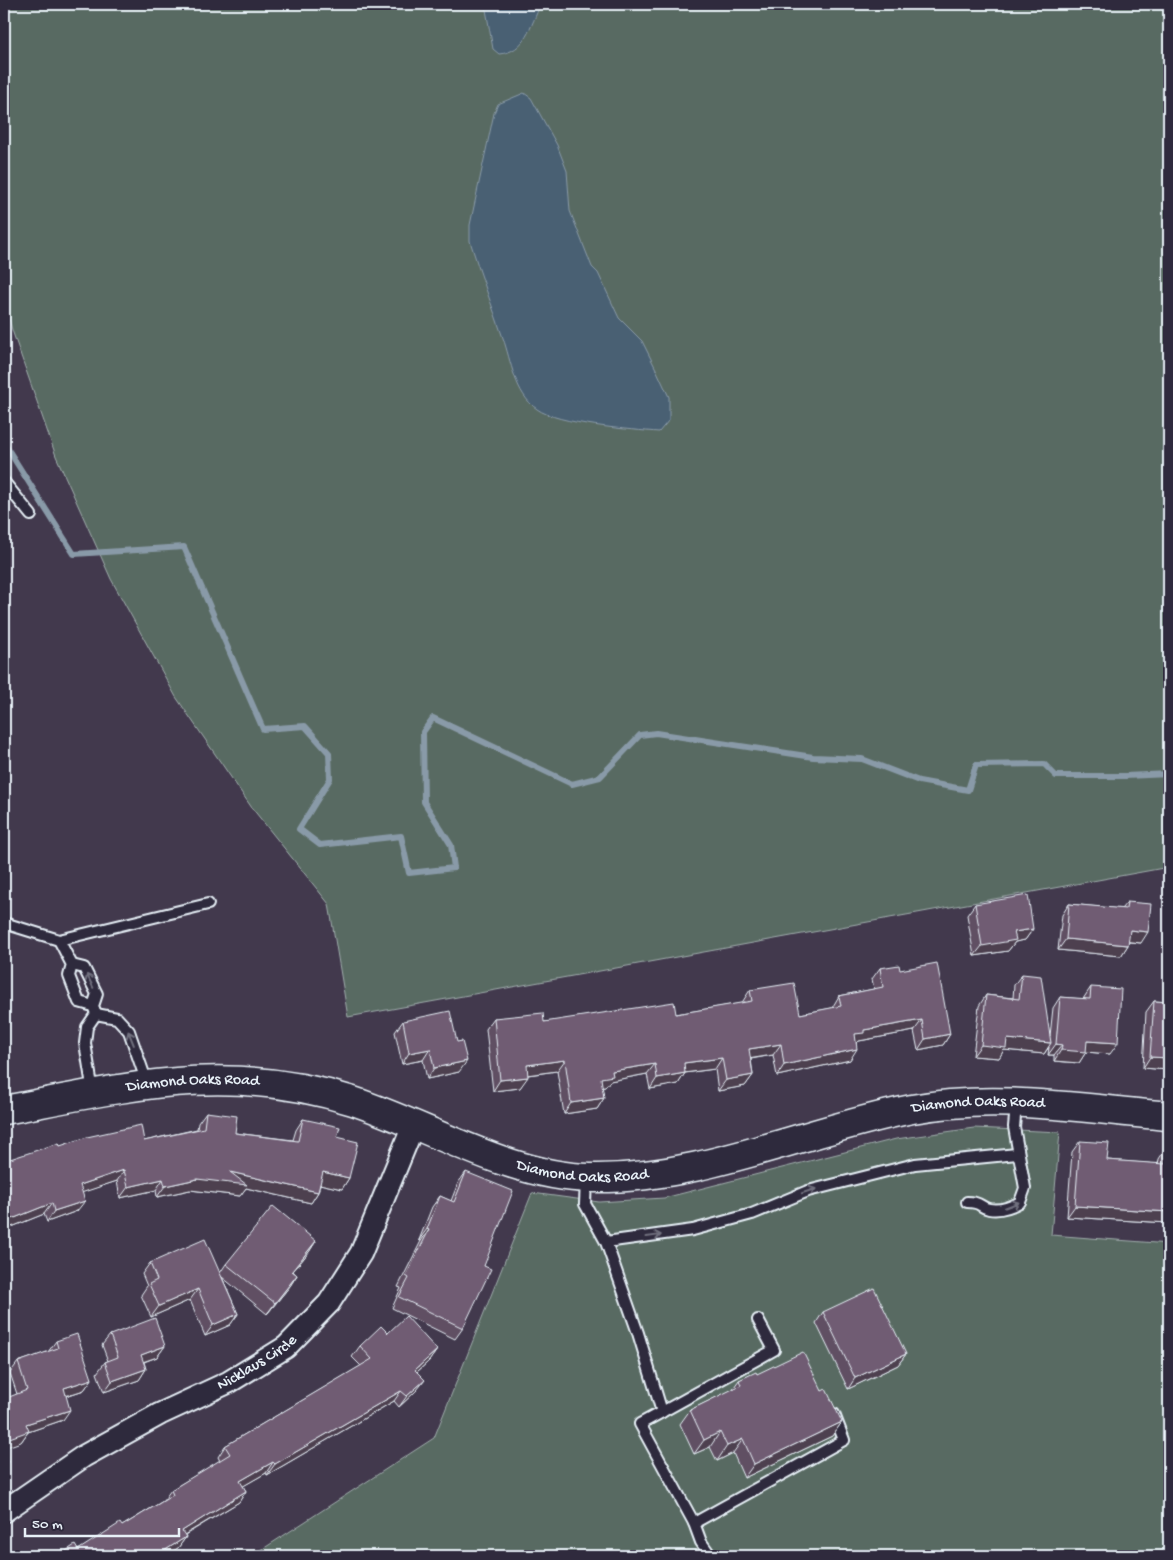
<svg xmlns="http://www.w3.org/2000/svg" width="1173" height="1560" viewBox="0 0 1173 1560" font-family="'Gochi Hand',sans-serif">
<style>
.green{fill:#596a62;stroke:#a0aead}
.water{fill:#496073;stroke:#899aa8}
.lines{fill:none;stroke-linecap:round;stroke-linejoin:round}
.stream{stroke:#899aa8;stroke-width:6}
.lane-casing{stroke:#e8f1f8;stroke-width:14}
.street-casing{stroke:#e8f1f8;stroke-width:25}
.secondary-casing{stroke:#e8f1f8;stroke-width:31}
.lane{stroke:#2f2a3d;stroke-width:10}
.street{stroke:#2f2a3d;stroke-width:21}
.secondary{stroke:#2f2a3d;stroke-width:28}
.wall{fill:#604f63;stroke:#e8f1f8}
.shaded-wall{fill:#4e4050;stroke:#e8f1f8}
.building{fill:#705c73;stroke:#e8f1f8}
.oneway{stroke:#70707e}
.labels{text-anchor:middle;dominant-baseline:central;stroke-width:4;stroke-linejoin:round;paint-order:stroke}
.street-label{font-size:16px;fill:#e8f1f8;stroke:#2f2a3d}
</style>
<rect width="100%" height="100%" fill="#42394d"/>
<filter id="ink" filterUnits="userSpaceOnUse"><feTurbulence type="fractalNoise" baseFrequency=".02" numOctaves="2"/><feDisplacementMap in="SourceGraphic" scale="10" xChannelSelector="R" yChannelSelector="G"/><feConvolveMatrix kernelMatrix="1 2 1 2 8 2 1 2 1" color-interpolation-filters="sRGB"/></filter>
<g filter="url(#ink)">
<!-- green -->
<g class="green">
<polygon points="4,4 1169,4 1169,867 348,1017 329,904 252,808 176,697 111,579 56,456 12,330 4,299"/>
<polygon points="974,1128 1060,1132 1051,1235 1169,1244 1169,1556 252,1556 434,1438 532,1193 599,1202 664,1198 896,1139"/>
</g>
<!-- water -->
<g class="water">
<path d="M485,4h56c-11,22 -15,48 -42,50l-6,-5z"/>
<path d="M524,93l7,5 26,47 10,26 3,40 22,56 6,6 21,45 23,23 14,28 13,28v23l-10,12c-27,-2 -102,-8 -122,-23 -22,-15 -26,-48 -34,-71 -11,-33 -23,-64 -33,-97v-16l24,-112 4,-9z"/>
</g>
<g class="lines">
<!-- stream -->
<polyline class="stream" points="4,443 74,554 184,547 263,729 305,726 329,753 330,779 299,829 320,845 401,836 409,873 454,868 451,845 424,802 423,732 433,718 572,784 600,777 640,735 656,733 813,757 862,759 919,781 968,790 976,765 1044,764 1056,776 1125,776 1169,774"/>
<defs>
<g id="lane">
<polyline points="4,482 31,515"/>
<polyline points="4,923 59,940 208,904"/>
<polyline points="59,940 72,965 69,976 79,1002 93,1006"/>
<polyline points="72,965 84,968 97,994 93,1006 95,1011"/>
<polyline points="93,1092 85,1043 87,1027 96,1014 117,1018 129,1031 147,1083"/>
<polyline points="586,1179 585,1204 606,1242 638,1333 662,1412 774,1350 758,1320"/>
<path d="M967,1202c15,0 12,5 22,7 11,2 22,-2 31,-7l5,-14 -11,-61 2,-22"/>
<polyline points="606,1242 693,1230 752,1214 808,1191 915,1164 1017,1154"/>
<polyline points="662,1412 640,1424 694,1523 701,1542 711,1556"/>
<polyline points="694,1523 844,1440 834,1414"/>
</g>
<g id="street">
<path id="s1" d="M4,1511l80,-55 76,-42 69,-32 57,-35 43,-44 32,-50 53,-129"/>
</g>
<g id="secondary">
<path id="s2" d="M4,1110c124,-23 223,-49 349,-9 76,25 157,76 238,77 111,2 214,-48 321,-69 84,-16 173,0 257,7"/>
</g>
</defs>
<!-- lane casing -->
<use href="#lane" class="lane-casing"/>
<!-- street casing -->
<use href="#street" class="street-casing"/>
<!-- secondary casing -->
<use href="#secondary" class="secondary-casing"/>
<!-- lane -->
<use href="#lane" class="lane"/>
<!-- street -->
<use href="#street" class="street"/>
<!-- secondary -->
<use href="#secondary" class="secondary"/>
</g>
<!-- wall -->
<g class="wall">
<polygon points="1169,886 1169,902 1166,890"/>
<polygon points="1127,902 1141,943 1129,942 1128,945 1121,956 1058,950 1062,915 1069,904 1121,909"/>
<polygon points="975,904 1033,929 1025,940 1015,942 1008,951 974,956 967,915"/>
<polygon points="880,968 900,970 950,1034 943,1045 918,1050 914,1031 859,1041 856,1044 850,1060 777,1076 773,1055 751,1059 753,1075 745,1086 718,1091 715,1069 685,1073 678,1084 650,1089 647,1074 610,1081 605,1087 602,1087 604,1098 597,1109 564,1114 557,1071 528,1075 520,1088 493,1091 486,1029 494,1018 544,1022 676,1014 743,1003 743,1001 750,990 800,1014 832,1008 839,996 874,989 872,979"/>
<polygon points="1022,974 1050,1036 1053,1008 1060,997 1083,999 1091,987 1110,1054 1086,1052 1079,1063 1054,1061 1054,1055 1048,1055 1049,1047 1044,1054 1004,1050 999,1058 973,1056 979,1006 986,995 1013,998 1014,985"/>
<polygon points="1154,1001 1169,1002 1169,1068 1168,1070 1143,1068 1146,1012"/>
<polygon points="403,1021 459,1072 427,1079 423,1060 402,1064 395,1032"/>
<polygon points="206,1112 235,1133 293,1140 296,1130 303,1119 337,1137 349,1178 342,1189 320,1184 318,1192 311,1203 246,1188 240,1196 190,1190 157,1197 156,1190 120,1198 117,1181 82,1192 77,1211 47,1222 44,1214 4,1230 4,1161 60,1146 144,1141 197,1129 198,1123"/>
<polygon points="1080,1141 1107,1160 1158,1164 1159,1159 1166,1148 1169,1148 1169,1223 1067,1217 1072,1152"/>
<polygon points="466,1172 484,1266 463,1328 455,1339 392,1308 401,1288 398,1287 421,1241 419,1240 432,1207 440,1196 451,1201 458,1183"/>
<polygon points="316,1241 309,1252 293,1271 297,1275 290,1286 267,1314 222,1277 238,1314 230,1325 205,1336 190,1300 151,1317 141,1295 147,1286 142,1274 150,1263 220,1273 226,1264"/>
<polygon points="823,1312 906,1354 898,1365 848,1389 816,1323"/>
<polygon points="388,1333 437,1350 429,1361 417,1372 417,1390 399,1407 394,1401 267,1475 266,1473 243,1486 246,1491 239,1502 185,1535 186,1537 178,1548 78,1550 122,1526 163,1501 171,1490 220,1461 218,1457 225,1446 361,1366 352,1357 360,1346"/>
<polygon points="110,1335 165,1346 157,1357 144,1362 146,1369 139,1380 104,1392 97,1373 105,1362 108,1361 102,1345"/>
<polygon points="56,1341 92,1379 84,1390 66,1396 63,1420 28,1432 21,1442 17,1394 10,1373 18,1362 48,1352"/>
<polygon points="757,1374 822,1391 842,1422 832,1436 744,1478 733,1453 717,1461 710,1447 694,1454 680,1424 690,1410 732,1390 739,1380"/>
</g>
<!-- shaded-wall -->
<g class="shaded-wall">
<polygon points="1033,929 1025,940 1015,942 1008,951 974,956 982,946 1014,932"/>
<polygon points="1130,930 1148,932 1141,943 1122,941"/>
<polygon points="1066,939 1128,945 1121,956 1058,950"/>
<polygon points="922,1020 914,1031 859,1041 857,1043 847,1045 855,1034 864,1030"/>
<polygon points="950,1034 943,1045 918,1050 925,1039"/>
<polygon points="1007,1039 1051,1043 1044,1054 1004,1050 999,1058 973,1056 981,1045"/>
<polygon points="1087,1041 1118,1043 1110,1054 1086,1052 1079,1063 1054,1061 1061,1050"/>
<polygon points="781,1044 773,1055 742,1060 749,1049"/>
<polygon points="1056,1044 1062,1045 1054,1055 1048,1055"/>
<polygon points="430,1049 423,1060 402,1064 409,1053"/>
<polygon points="857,1049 850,1060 777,1076 784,1065"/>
<polygon points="1150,1057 1169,1058 1169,1068 1168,1070 1143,1068"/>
<polygon points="722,1058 715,1069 676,1074 684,1063"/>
<polygon points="565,1060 557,1071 519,1076 527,1065"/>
<polygon points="467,1061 459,1072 427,1079 434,1068"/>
<polygon points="655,1064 647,1074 610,1081 605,1087 593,1089 601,1078 612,1071"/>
<polygon points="685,1073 678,1084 650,1089 657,1078"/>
<polygon points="753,1075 745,1086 718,1091 726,1080"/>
<polygon points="528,1077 520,1088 493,1091 500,1080"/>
<polygon points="604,1098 597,1109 564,1114 571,1103"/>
<polygon points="124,1170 117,1181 72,1196 80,1185"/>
<polygon points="230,1172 318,1192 311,1203 246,1188 240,1196 190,1190 157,1197 165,1186"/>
<polygon points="323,1172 349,1178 342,1189 315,1183"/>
<polygon points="163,1179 156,1190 120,1198 128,1187"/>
<polygon points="85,1201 77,1211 47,1222 54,1211"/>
<polygon points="52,1203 44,1214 4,1230 4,1225 7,1221"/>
<polygon points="1075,1206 1169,1212 1169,1223 1067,1217"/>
<polygon points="427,1229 429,1230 421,1241 419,1240"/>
<polygon points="316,1241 309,1252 284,1282 292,1271"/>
<polygon points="297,1275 290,1286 267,1314 275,1303"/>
<polygon points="198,1289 190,1300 151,1317 159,1306"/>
<polygon points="238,1314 230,1325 205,1336 213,1325"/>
<polygon points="165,1346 157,1357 134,1365 141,1355"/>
<polygon points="437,1350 429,1361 408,1380 415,1370"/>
<polygon points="906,1354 898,1365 848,1389 855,1378"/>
<polygon points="146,1369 139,1380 104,1392 112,1381"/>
<polygon points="92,1379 84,1390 56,1399 64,1388"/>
<polygon points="425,1380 417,1390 399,1407 407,1396"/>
<polygon points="401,1391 394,1401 267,1475 275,1464"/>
<polygon points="70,1410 63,1420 28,1432 21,1442 4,1448 4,1440 26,1424"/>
<polygon points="842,1422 832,1436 744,1478 754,1464"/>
<polygon points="720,1432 710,1447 694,1454 704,1440"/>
<polygon points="743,1439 733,1453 717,1461 727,1446"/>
<polygon points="9,1462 4,1469 4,1464"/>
<polygon points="273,1462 266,1473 233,1492 240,1481"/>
<polygon points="246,1491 239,1502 174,1541 182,1531"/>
<polygon points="186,1537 178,1548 165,1556 156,1556"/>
</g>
<!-- building -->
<g class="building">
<polygon points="1028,895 1033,929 1014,932 1016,940 982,946 975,904"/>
<polygon points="1127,902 1151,904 1148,932 1130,930 1128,945 1066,939 1069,904 1126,909"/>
<polygon points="937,963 950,1034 925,1039 922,1020 864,1030 864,1033 855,1034 857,1049 784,1065 781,1044 749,1049 753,1075 726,1080 722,1058 684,1063 685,1073 657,1078 655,1064 612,1071 613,1076 601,1078 604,1098 571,1103 565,1060 527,1065 528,1077 500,1080 494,1018 543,1013 544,1022 674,1002 676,1014 752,1001 750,990 794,983 800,1014 841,1006 839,996 883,987 880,968 899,965 900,970"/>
<polygon points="1022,974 1041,976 1051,1043 1007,1039 1006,1048 981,1045 986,995 1019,999"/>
<polygon points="1091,987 1121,989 1118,1043 1087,1041 1086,1052 1061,1050 1062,1045 1056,1044 1060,997 1090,999"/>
<polygon points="1154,1001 1169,1002 1169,1058 1150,1057"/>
<polygon points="450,1011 457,1042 462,1041 467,1061 434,1068 430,1049 409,1053 403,1021"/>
<polygon points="206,1112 237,1116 235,1133 298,1141 303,1119 340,1127 337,1137 358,1142 349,1178 323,1172 318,1192 230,1172 247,1185 197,1179 165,1186 163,1179 128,1187 124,1170 80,1185 85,1201 54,1211 52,1203 7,1221 4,1213 4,1161 59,1143 60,1146 87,1137 141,1125 144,1141 204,1128"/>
<polygon points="1080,1141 1109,1143 1107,1160 1165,1164 1166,1148 1169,1148 1169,1212 1075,1206"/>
<polygon points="466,1172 513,1191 484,1266 491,1269 463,1328 399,1297 409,1278 406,1276 429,1230 427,1229 440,1196 454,1202"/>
<polygon points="273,1206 316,1241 292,1271 297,1275 275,1303 226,1264"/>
<polygon points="205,1239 238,1314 213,1325 198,1289 159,1306 149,1284 157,1280 150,1263"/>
<polygon points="874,1288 906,1354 855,1378 823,1312"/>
<polygon points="406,1316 437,1350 415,1370 425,1380 407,1396 401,1391 275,1464 273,1462 240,1481 246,1491 182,1531 186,1537 156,1556 58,1556 75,1545 78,1550 120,1523 122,1526 173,1495 171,1490 230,1454 225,1446 372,1359 360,1346 381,1326 388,1333"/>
<polygon points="155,1318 165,1346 141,1355 146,1369 112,1381 105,1362 118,1357 110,1335"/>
<polygon points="77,1334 92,1379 64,1388 70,1410 26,1424 29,1431 4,1440 4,1399 27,1390 18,1362 58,1348 56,1341"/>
<polygon points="803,1352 822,1391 826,1389 842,1422 754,1464 743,1439 727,1446 720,1432 704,1440 690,1410 741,1385 739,1380 756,1372 757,1374"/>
<polygon points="4,1448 9,1462 4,1464"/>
</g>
<!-- one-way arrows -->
<defs><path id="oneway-shaft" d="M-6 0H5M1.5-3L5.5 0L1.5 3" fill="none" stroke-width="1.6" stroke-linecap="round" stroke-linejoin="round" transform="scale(1.25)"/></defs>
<g class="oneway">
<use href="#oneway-shaft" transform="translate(90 981) rotate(-116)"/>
<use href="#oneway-shaft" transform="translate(131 1038) rotate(-112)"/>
<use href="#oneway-shaft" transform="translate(809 1191) rotate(-18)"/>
<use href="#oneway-shaft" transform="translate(1012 1205) rotate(-21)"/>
<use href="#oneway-shaft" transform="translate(654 1236) rotate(-8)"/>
</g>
</g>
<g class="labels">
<!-- street labels -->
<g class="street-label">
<text stroke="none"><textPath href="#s2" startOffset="191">Diamond Oaks Road</textPath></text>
<text stroke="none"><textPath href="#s2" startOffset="1001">Diamond Oaks Road</textPath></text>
<text stroke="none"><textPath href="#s2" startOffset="596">Diamond Oaks Road</textPath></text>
<text stroke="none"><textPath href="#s1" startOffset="294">Nicklaus Circle</textPath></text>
</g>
</g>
<!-- margin -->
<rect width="1173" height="1560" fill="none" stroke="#2f2a3d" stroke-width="20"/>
<rect x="10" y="10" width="1153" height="1540" fill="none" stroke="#e8f1f8" stroke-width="2" filter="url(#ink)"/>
<!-- scale -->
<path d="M25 1528v8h154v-8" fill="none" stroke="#e8f1f8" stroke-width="2.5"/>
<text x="32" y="1528" font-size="15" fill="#e8f1f8" stroke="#2f2a3d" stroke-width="4" paint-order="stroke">50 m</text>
</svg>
